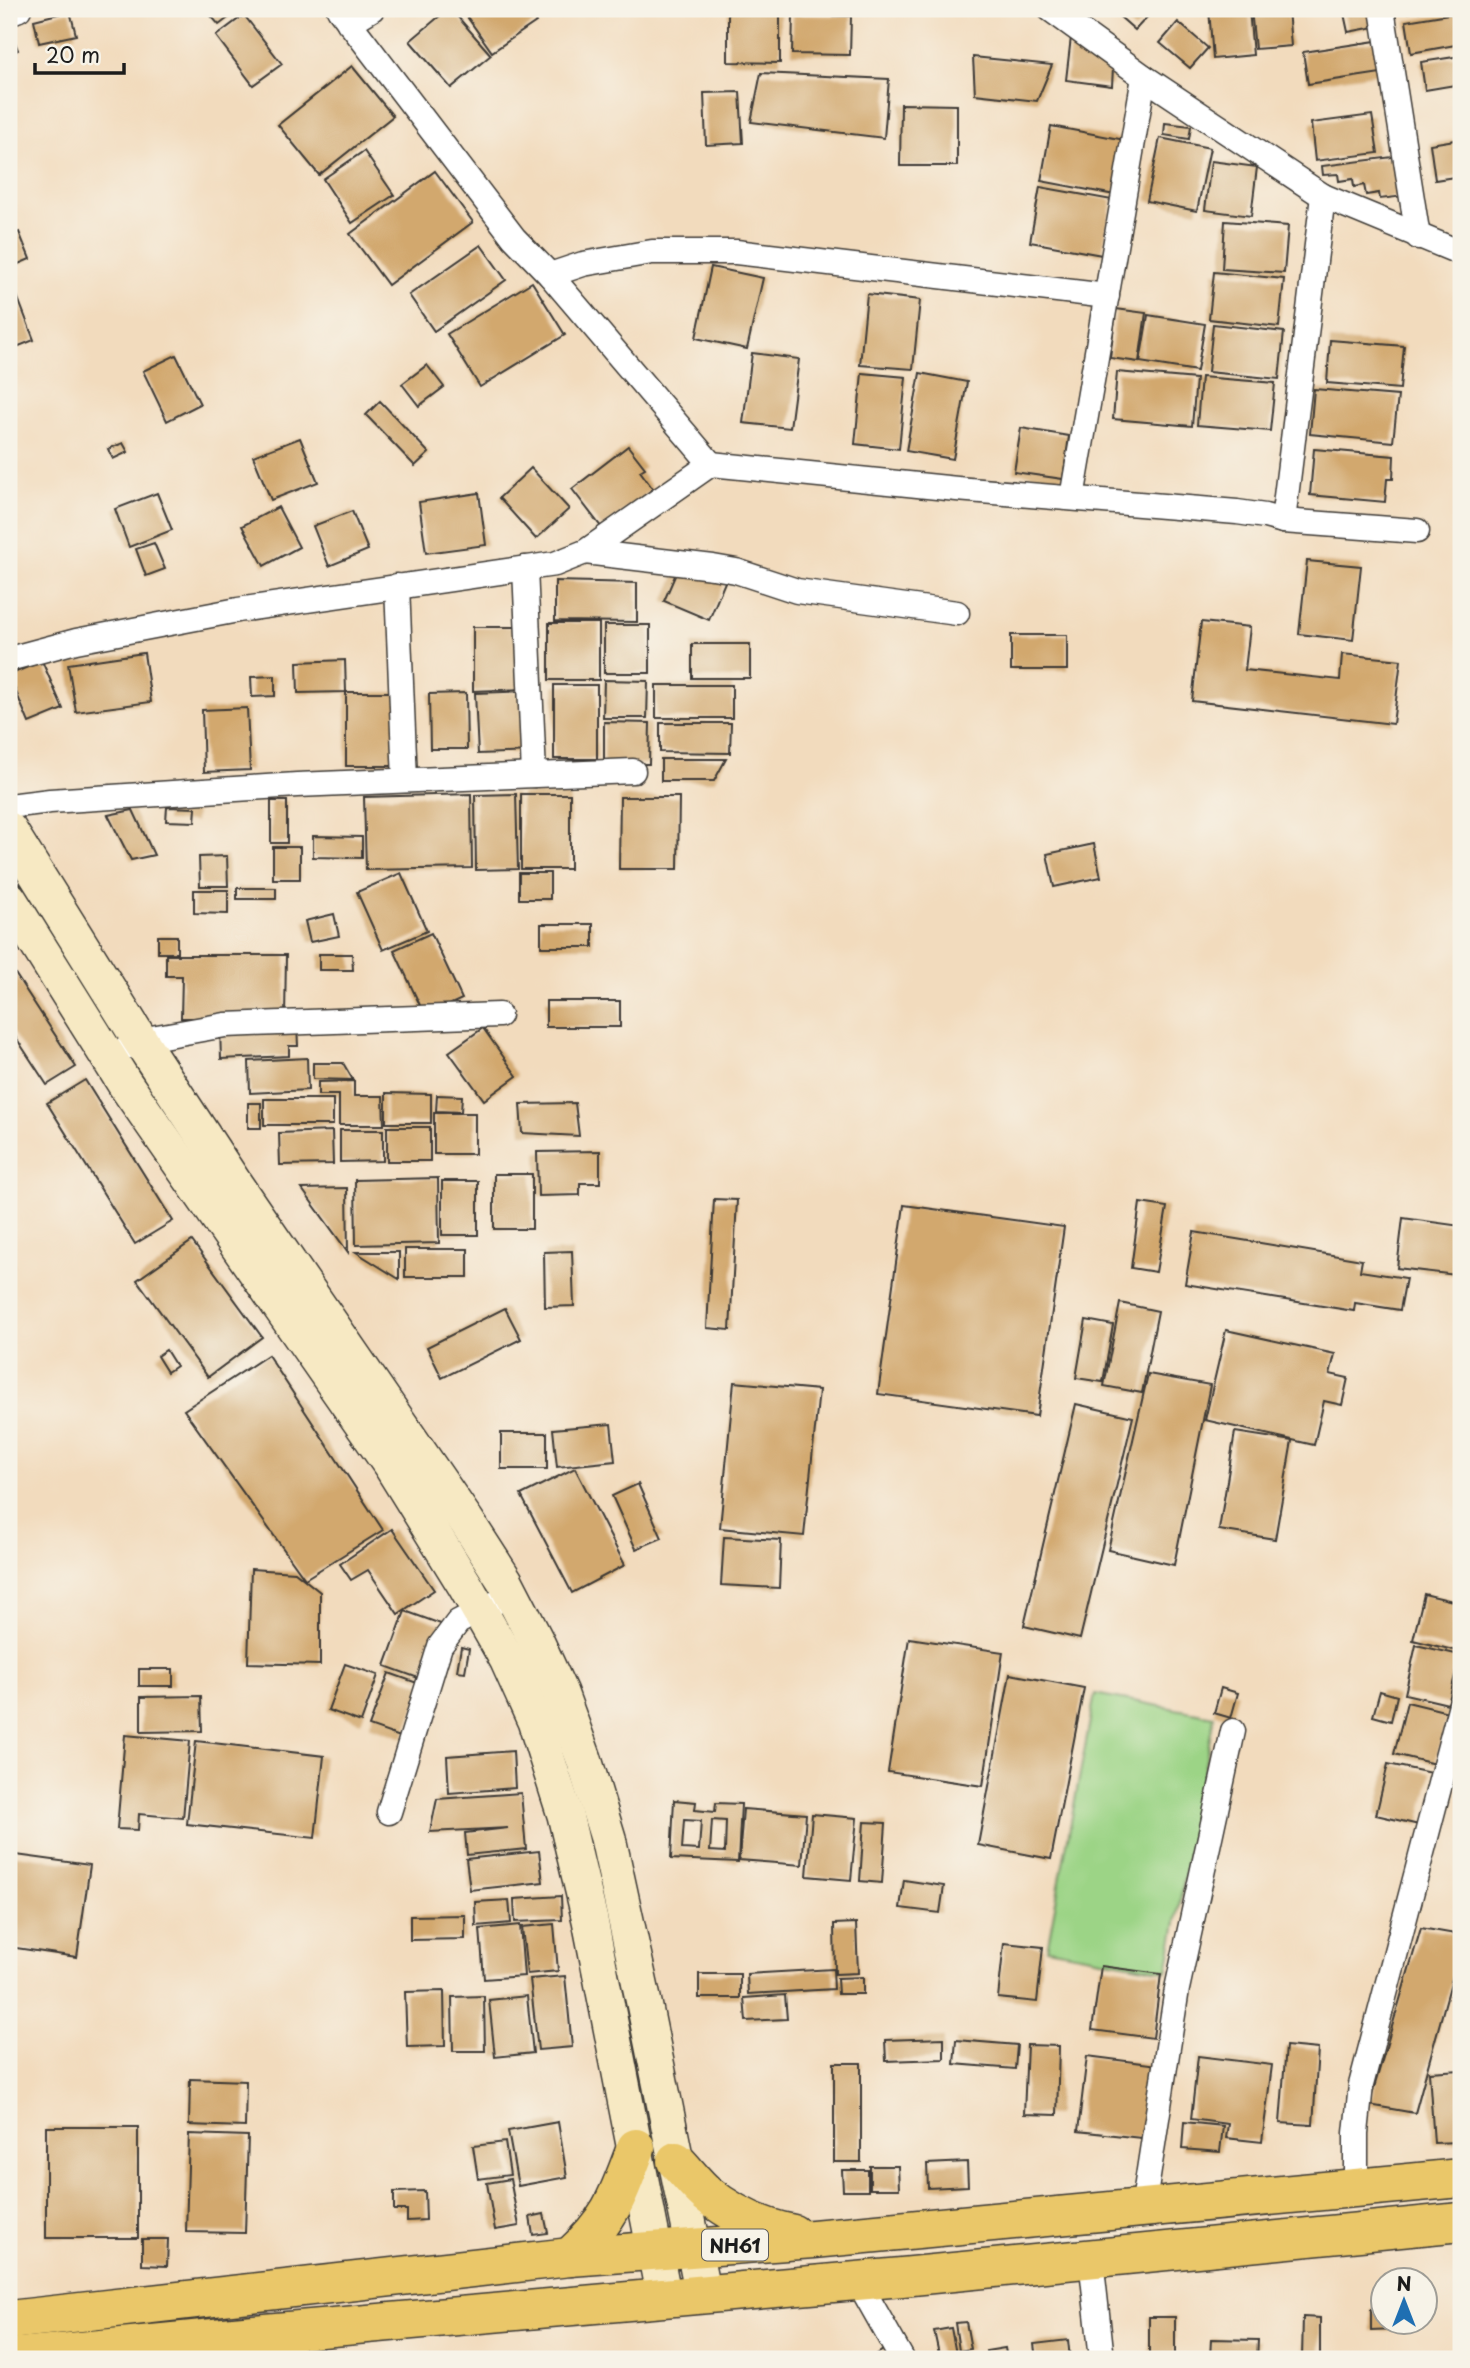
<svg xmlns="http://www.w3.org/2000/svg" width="1470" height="2368" viewBox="0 0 1470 2368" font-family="'Playpen Sans',sans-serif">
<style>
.green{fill:#9cd486;stroke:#5c7851;stroke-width:2}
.building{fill:#d2a86e;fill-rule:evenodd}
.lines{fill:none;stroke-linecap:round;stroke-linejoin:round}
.street-casing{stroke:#3c3934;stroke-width:27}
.secondary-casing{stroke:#3c3934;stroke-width:38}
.highway-casing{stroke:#3c3934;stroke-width:41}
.street{stroke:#fff;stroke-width:24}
.secondary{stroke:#f7e9c3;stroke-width:35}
.highway{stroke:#eac769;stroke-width:38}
.labels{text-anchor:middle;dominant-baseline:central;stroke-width:5;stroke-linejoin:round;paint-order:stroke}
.shield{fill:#f7f3e8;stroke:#5e5c59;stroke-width:2}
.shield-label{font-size:19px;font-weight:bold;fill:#1c1c1c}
</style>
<rect width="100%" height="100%" fill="#f7f3e8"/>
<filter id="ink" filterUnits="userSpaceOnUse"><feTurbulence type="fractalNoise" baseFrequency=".0143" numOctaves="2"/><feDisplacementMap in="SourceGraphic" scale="14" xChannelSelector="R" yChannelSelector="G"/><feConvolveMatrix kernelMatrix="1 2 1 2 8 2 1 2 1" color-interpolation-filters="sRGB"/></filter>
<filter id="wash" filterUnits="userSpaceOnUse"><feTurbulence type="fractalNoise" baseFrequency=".00686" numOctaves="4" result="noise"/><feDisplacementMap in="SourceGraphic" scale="28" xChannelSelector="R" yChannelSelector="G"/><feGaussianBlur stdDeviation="1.57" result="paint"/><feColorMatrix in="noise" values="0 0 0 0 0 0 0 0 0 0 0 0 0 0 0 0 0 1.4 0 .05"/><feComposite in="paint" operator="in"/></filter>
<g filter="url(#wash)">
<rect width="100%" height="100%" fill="#f2dbbd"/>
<!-- green -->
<polygon class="green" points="1095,1694 1214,1716 1167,1971 1047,1949"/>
<g id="blocks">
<!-- building -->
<g class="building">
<polygon points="205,9 240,9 219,25"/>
<polygon points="448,9 451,9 491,55 451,88 410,41"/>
<polygon points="467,9 527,9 536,22 492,52 463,11"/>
<polygon points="728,9 780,9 780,63 728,62"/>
<polygon points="1111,9 1143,9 1149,15 1135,30"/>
<polygon points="1209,9 1249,9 1253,55 1213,59"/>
<polygon points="1251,9 1288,9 1291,46 1255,49"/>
<polygon points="1343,9 1376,9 1380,26 1348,32"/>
<polygon points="1401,9 1421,9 1421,11 1401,13"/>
<polygon points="70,11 76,35 39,43 34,20"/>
<polygon points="1461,12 1461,44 1411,53 1406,21"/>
<polygon points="244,15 282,64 253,85 216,36"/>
<polygon points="793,15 851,16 850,55 792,54"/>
<polygon points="1178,22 1208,48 1190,68 1160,43"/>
<polygon points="9,27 18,50 9,54"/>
<polygon points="1071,37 1113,68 1112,86 1066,80"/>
<polygon points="1376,41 1381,73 1308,84 1303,52"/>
<polygon points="1461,56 1461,84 1425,90 1421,62"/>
<polygon points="973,57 1052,65 1037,101 975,94"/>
<polygon points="352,66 393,116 319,175 278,125"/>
<polygon points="761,73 889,79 884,138 751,122"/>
<polygon points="740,92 743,143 706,145 704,93"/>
<polygon points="901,104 957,105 957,166 900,166"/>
<polygon points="1372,115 1378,153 1315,161 1311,123"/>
<polygon points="1165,123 1191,126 1189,139 1164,135"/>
<polygon points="1051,126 1125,140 1115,195 1041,181"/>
<polygon points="1160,138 1210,148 1197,211 1147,201"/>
<polygon points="1461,139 1461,176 1435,180 1430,144"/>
<polygon points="364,151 394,195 352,223 323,179"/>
<polygon points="1400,156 1405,196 1380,199 1379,193 1366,195 1364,185 1354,187 1353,179 1339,181 1338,174 1323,175 1322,166"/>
<polygon points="1211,161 1257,167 1251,216 1205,210"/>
<polygon points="435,171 473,222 388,285 350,234"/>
<polygon points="1040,187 1112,200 1102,255 1030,242"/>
<polygon points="1225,221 1288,226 1284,273 1222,269"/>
<polygon points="19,232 30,259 9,268 9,236"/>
<polygon points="481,245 506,280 434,331 409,295"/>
<polygon points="711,267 763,278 747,349 696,338"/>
<polygon points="1214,272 1284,279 1279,327 1209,319"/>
<polygon points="532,282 565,335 480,387 447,334"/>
<polygon points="16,293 34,340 9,350 9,296"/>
<polygon points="867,294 920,300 913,369 860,365"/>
<polygon points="1116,309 1146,313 1139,362 1110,358"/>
<polygon points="1148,315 1205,324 1197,371 1140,362"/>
<polygon points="1213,324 1284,332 1279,379 1208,372"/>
<polygon points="1330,340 1404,346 1400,389 1327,383"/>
<polygon points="752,353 799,359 790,428 743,423"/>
<polygon points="176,355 200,404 167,421 143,371"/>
<polygon points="427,365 444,387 419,406 402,384"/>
<polygon points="1117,372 1196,379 1192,426 1113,419"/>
<polygon points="862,373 906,377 899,449 855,444"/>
<polygon points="920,373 967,382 953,459 906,451"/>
<polygon points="1201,377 1275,383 1270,431 1197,425"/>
<polygon points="1314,389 1398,396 1393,442 1310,434"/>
<polygon points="380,401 429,453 415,466 366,415"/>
<polygon points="1021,428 1069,436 1063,479 1014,472"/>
<polygon points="300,438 318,482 271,500 253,456"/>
<polygon points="123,443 128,452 113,459 108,449"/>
<polygon points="628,446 645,468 640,471 653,489 602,528 572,489"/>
<polygon points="1314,449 1394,456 1393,479 1387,479 1385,502 1310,495"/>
<polygon points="531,468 569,509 536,539 499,498"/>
<polygon points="157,493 172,530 129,547 115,509"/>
<polygon points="479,493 486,545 426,553 419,502"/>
<polygon points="278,507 299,547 264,566 242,526"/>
<polygon points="352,511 368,550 329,566 313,526"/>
<polygon points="154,543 165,569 146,576 136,549"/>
<polygon points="1307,561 1361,566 1353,640 1299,634"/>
<polygon points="677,571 728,575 709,620 664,601"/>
<polygon points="555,581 637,583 637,622 555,621"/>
<polygon points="1201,622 1250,627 1245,670 1340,680 1342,654 1401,660 1393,724 1192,701"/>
<rect x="549" y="623" width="50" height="57"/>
<rect x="604" y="625" width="46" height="48"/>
<polygon points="473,627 524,627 525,689 473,691"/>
<rect x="1011" y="635" width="56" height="35"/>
<rect x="692" y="644" width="58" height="34"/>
<polygon points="144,653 151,702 76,712 68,664"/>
<polygon points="345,660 346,692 298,693 297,662"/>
<polygon points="42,661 63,709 29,723 9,675"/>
<polygon points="275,676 275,696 252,697 251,677"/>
<polygon points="604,680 648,681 647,718 603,718"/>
<rect x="554" y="685" width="43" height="74"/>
<rect x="656" y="685" width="76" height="33"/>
<polygon points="528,691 531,752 478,754 475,693"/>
<rect x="346" y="692" width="52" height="74"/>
<polygon points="466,693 467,749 430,749 429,694"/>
<polygon points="247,708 250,770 204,772 202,710"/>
<polygon points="604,722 650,723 649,764 604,764"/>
<polygon points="660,723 731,723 730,753 660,752"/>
<polygon points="661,759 726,759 714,781 661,781"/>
<polygon points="471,794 472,868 366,870 364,797"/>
<polygon points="516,794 518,869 476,870 475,795"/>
<rect x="521" y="794" width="49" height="75"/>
<polygon points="620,797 679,797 678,869 619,869"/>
<rect x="271" y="801" width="16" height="42"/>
<polygon points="167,807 196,808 195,822 166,821"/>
<polygon points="133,810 154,855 131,860 108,815"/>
<polygon points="313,836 362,837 362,858 313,857"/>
<polygon points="1094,844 1101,877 1054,887 1047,854"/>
<rect x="273" y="847" width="27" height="32"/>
<polygon points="227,856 228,886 200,886 199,857"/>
<polygon points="401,873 427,931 383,950 357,892"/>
<rect x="519" y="873" width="31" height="26"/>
<rect x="237" y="888" width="39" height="11"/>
<polygon points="194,890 228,890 228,914 194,913"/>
<polygon points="334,914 339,936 310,942 305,921"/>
<rect x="541" y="924" width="52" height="23"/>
<polygon points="431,933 462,999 425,1016 394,950"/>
<rect x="158" y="936" width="19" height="17"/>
<polygon points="319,954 352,954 353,970 319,970"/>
<polygon points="166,955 286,955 285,1018 181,1018 182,976 166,976"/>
<polygon points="14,972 76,1067 47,1085 9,1027 9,976"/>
<rect x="546" y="1001" width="74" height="26"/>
<polygon points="297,1026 298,1046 289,1046 289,1056 221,1059 220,1028"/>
<polygon points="483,1028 517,1076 484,1100 449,1052"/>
<polygon points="307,1058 308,1090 250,1093 249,1061"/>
<polygon points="313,1063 343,1063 353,1080 313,1079"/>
<polygon points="85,1080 173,1221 135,1244 47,1103"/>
<polygon points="354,1081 354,1096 383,1096 384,1125 339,1125 339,1095 318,1095 318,1082"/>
<polygon points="386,1093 431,1094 431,1123 386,1123"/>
<polygon points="437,1095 462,1096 461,1112 436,1111"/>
<rect x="264" y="1099" width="69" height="26"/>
<rect x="248" y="1103" width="13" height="25"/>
<polygon points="575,1103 579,1136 522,1133 520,1104"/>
<rect x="434" y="1113" width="41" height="41"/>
<rect x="387" y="1127" width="43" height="34"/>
<polygon points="340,1130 383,1130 383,1161 340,1162"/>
<polygon points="332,1131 333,1164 280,1165 279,1133"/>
<polygon points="600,1151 600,1183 580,1183 580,1195 538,1196 537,1152"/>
<rect x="494" y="1174" width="38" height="55"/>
<polygon points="438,1178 439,1243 356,1245 355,1180"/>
<rect x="442" y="1181" width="36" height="54"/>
<polygon points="347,1188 348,1252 302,1189"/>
<polygon points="714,1199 737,1200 730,1330 707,1328"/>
<polygon points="1140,1203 1167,1207 1156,1272 1131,1268"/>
<polygon points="904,1205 1064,1227 1037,1416 878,1394"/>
<polygon points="1403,1218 1461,1226 1456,1275 1397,1268"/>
<polygon points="1194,1232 1362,1260 1360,1271 1406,1278 1400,1310 1355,1303 1354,1311 1185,1284"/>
<polygon points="192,1241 262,1337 208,1377 137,1280"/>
<polygon points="9,1242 13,1242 14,1267 9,1267"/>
<rect x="405" y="1249" width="63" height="28"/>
<polygon points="572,1251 574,1306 545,1307 544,1252"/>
<polygon points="356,1252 399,1252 399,1279"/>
<polygon points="1120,1303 1158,1311 1142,1393 1104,1386"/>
<polygon points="505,1308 521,1339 442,1378 427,1347"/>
<polygon points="1086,1320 1113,1325 1103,1382 1076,1378"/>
<polygon points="1226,1330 1335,1354 1330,1374 1348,1378 1342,1405 1324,1401 1314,1445 1205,1420"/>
<polygon points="166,1350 176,1366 167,1372 157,1356"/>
<polygon points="268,1355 383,1530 305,1579 184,1410"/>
<polygon points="1148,1374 1210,1385 1174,1565 1108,1550"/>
<polygon points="734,1382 819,1390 804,1536 720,1528"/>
<polygon points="1076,1404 1133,1417 1080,1639 1024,1626"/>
<polygon points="611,1424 615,1461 557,1467 553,1429"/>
<polygon points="1235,1432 1292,1441 1275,1539 1219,1530"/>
<rect x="501" y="1433" width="46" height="36"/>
<polygon points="575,1468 625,1565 572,1593 521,1495"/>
<polygon points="638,1484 662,1538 636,1549 612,1496"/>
<polygon points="392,1529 434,1590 398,1614 368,1570 351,1580 340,1564"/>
<polygon points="724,1537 781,1540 779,1588 721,1585"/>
<polygon points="251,1569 295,1572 320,1592 320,1665 248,1663"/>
<polygon points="1424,1594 1461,1603 1461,1652 1413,1640"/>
<polygon points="405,1611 441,1624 421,1679 385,1666"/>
<polygon points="909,1638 1003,1652 983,1786 888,1772"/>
<polygon points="1416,1645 1460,1655 1448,1704 1405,1694"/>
<polygon points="461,1647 469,1649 465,1672 457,1671"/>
<polygon points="345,1664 378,1675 361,1722 328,1710"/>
<rect x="139" y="1669" width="34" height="17"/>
<polygon points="389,1673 423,1685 403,1738 369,1726"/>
<polygon points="1010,1674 1084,1688 1051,1859 978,1845"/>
<polygon points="1221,1688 1238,1693 1231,1718 1214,1713"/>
<polygon points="1380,1691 1397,1696 1391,1721 1373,1716"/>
<polygon points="201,1696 202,1731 141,1732 141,1697"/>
<polygon points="1407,1702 1448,1712 1435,1764 1394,1754"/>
<polygon points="125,1735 190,1741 183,1818 139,1814 138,1830 117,1829"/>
<polygon points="196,1741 324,1756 315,1838 187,1824"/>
<polygon points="513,1751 515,1788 449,1793 447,1756"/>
<polygon points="1388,1764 1431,1773 1419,1825 1376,1815"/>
<polygon points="521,1793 526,1849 467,1855 465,1833 508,1828 430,1832 437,1799"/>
<path d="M674,1800l22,2 -1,8 20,2 1,-9 25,1 -3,58 -67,-3zM684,1820l17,1 -2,29 -17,-1zM712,1820l14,1 -1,31 -15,-1z"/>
<polygon points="743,1809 806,1814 802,1865 739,1860"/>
<polygon points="812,1814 857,1818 851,1880 807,1876"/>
<polygon points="864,1822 886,1823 882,1883 860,1881"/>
<polygon points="539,1851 543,1882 470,1890 466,1859"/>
<polygon points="9,1854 90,1865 77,1957 9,1947"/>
<polygon points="904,1880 944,1886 940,1913 900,1908"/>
<polygon points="561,1896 562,1920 515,1922 514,1899"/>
<polygon points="509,1900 511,1923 476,1926 475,1902"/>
<polygon points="465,1915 465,1939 410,1940 410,1916"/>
<polygon points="856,1923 858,1973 835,1974 834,1924"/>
<polygon points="554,1924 558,1971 527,1974 522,1927"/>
<polygon points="520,1925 524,1976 484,1979 480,1929"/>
<polygon points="1421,1928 1461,1935 1461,1946 1415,2113 1369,2105"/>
<polygon points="1004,1943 1043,1947 1037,2002 998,1998"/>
<polygon points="1101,1966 1161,1974 1153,2038 1092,2030"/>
<polygon points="833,1969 834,1989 748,1994 747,1974"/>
<rect x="699" y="1974" width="41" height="24"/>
<polygon points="565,1976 572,2047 538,2050 530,1979"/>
<polygon points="863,1977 863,1994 838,1994 837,1978"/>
<polygon points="444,1991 445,2046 407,2047 405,1992"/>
<polygon points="785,1995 787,2019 746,2021 744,1998"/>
<polygon points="484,1996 485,2051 453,2051 452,1997"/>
<polygon points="527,1996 533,2053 495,2057 489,2000"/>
<polygon points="944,2038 944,2059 886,2061 885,2040"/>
<polygon points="956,2040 1017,2045 1015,2069 954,2064"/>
<polygon points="1027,2045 1059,2046 1057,2115 1024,2114"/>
<polygon points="1286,2046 1318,2049 1313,2125 1280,2123"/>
<polygon points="1087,2056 1158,2065 1150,2139 1078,2131"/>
<polygon points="1198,2056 1272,2065 1262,2142 1226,2138 1228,2124 1191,2119"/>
<rect x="834" y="2063" width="27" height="99"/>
<polygon points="1461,2070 1461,2125 1458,2125 1458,2142 1434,2143 1429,2072"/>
<polygon points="190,2079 246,2081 245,2127 189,2125"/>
<polygon points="558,2122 567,2177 518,2186 508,2131"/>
<polygon points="1184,2122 1223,2126 1220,2152 1182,2149"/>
<rect x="46" y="2127" width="92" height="111"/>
<polygon points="189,2134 248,2136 245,2233 186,2232"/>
<polygon points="505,2142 510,2175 478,2179 473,2146"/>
<polygon points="967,2162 968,2186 928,2188 927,2164"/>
<polygon points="870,2166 898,2166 899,2189 870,2189"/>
<polygon points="842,2170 868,2170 868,2191 843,2191"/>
<polygon points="510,2179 519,2226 495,2230 487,2183"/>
<polygon points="425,2191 426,2220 407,2221 407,2210 394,2210 394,2192"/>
<polygon points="544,2214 548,2233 533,2235 530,2217"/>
<polygon points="142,2239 168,2239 167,2266 142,2265"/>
<polygon points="1371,2309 1382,2309 1382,2322 1395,2322 1395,2330 1371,2331"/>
<rect x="1149" y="2317" width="26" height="42"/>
<polygon points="1303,2317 1320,2318 1320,2359 1302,2359"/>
<polygon points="966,2322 971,2349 959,2351 955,2323"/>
<polygon points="951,2328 957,2359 940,2359 934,2331"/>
<polygon points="1211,2339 1258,2340 1257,2359 1210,2359"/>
<polygon points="1068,2340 1070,2359 1036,2359 1034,2344"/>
<polygon points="886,2348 894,2359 874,2359 873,2357"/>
<polygon points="1005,2348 1007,2359 987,2359 986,2351"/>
</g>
</g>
</g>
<g filter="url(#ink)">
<use href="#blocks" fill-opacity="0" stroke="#3c3934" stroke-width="2"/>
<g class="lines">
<defs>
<g id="street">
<polyline points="339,9 514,238 550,275 711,464"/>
<polyline points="1050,9 1144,77 1323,196 1461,253"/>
<polyline points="1382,9 1418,237"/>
<polyline points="9,13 19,9"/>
<polyline points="349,23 372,9"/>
<polyline points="550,275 583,264 652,252 736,252 1107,296"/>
<polyline points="1072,498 1144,77"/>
<polyline points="1283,521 1417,531"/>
<polyline points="585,552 713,567 736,571 797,591 957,613"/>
<polyline points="525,568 534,775"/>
<polyline points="397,586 405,780"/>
<polyline points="9,659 76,641 238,610 555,564 585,552 711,464 957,489 1237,512 1265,516 1283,521 1323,196"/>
<polyline points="9,806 50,801 297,785 633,771"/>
<polyline points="127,1047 140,1040 225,1025 499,1015"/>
<polyline points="389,1812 440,1646 458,1622 493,1604"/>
<polyline points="1356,2189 1356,2133 1361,2085 1461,1704"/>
<polyline points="1143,2209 1177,1989 1233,1731"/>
<polyline points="1091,2259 1102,2359"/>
<polyline points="858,2281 902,2359"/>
</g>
<g id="secondary">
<polyline points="9,830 140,1040 236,1186 467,1522 505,1581 537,1643 560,1693 584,1759 608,1838 644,2003 703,2294"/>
<polyline points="9,899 125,1084 392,1467 465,1585 507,1659 535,1721 565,1815 590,1920 664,2298"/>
</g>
<g id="highway">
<path d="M676,2161c10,10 20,24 31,33 25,20 55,34 86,40"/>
<path d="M570,2257c41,-38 47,-58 66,-109"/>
<polyline points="9,2320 570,2257 813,2239 1461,2178"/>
<polyline points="9,2358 265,2333 902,2277 1461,2222"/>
</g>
</defs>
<!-- street casing -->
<use href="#street" class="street-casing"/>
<!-- secondary casing -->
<use href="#secondary" class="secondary-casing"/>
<!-- highway casing -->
<use href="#highway" class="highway-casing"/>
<!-- street -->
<use href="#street" class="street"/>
<!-- secondary -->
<use href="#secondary" class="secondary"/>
<!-- highway -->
<use href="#highway" class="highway"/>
</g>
</g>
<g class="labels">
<!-- shield labels -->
<rect class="shield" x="702" y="2229.5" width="66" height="31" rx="5"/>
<g class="shield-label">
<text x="735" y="2245">NH61</text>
</g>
</g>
<!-- margin -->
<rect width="1470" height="2368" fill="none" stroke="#f7f3e8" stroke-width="35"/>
<!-- north arrow -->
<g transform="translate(1404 2301)"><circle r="33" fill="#f7f3e8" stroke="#9f9d96" stroke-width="2"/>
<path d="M0-5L12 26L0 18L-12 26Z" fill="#1f6fb2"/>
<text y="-10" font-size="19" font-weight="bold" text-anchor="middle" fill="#1c1c1c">N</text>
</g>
<!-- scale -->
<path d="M35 63v10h89v-10" fill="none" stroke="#1c1c1c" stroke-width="3.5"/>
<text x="46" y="63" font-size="21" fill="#1c1c1c" stroke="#f7f3e8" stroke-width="5" paint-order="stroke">20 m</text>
</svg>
